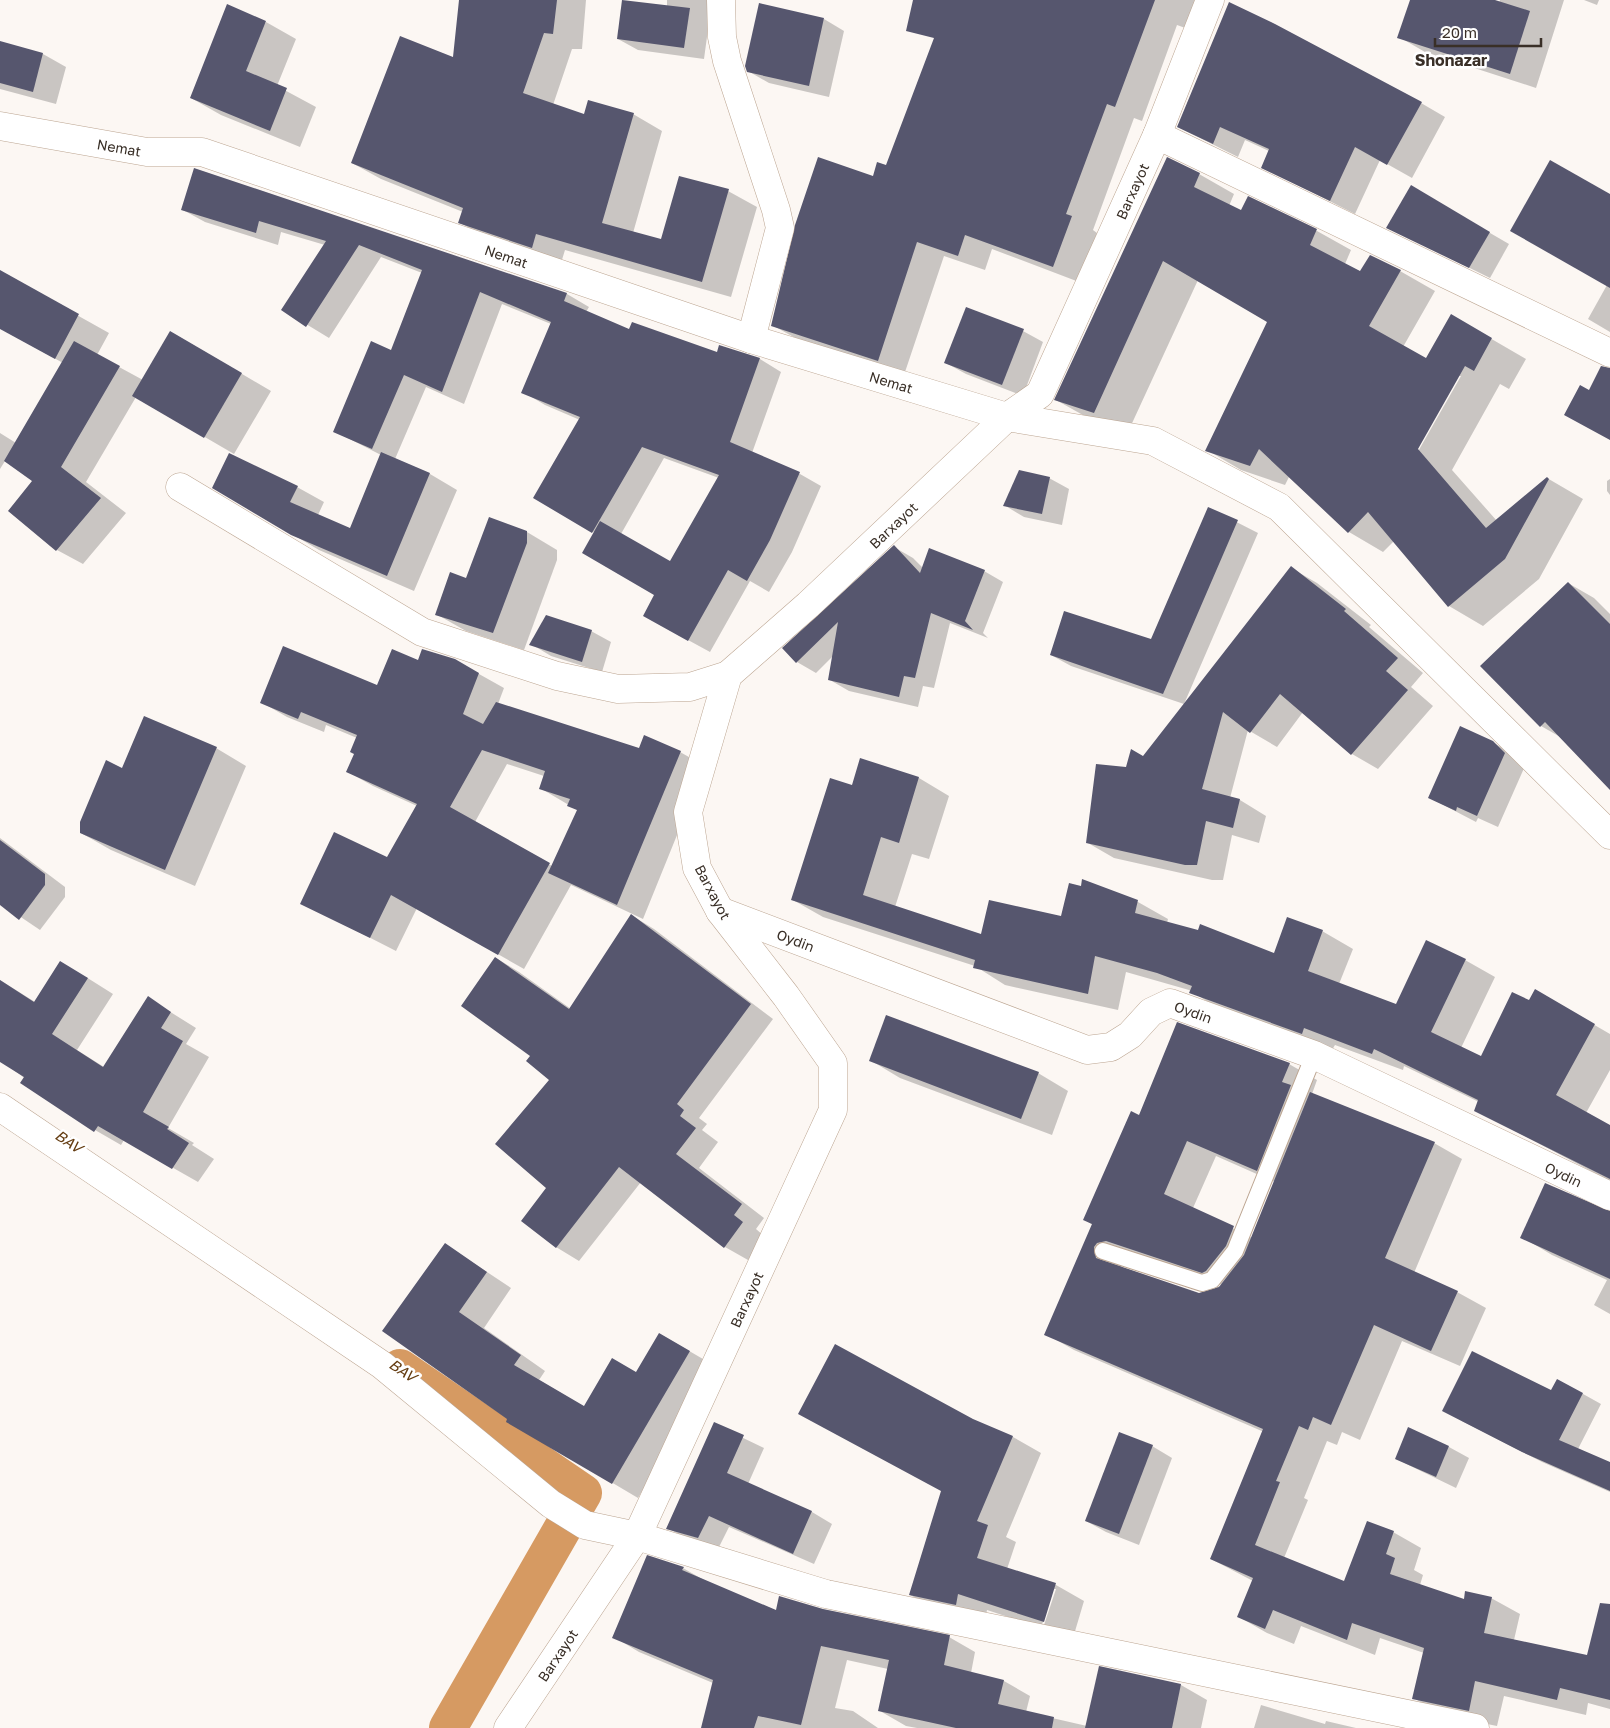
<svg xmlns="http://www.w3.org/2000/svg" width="1610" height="1728" viewBox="0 0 1610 1728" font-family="'Golos Text',sans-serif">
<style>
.shadow{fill:#0003;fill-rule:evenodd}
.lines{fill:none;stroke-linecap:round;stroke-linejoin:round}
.canal{stroke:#d69a62;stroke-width:38}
.building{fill:#56566e}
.service-casing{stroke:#bca591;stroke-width:18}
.minor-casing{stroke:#bca591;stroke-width:29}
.service{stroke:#fff;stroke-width:16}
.minor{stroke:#fff;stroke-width:28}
.labels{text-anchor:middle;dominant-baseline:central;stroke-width:5;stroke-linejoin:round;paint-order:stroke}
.street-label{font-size:14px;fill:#392f27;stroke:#fff}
.water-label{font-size:15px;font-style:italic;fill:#653d12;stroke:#fff}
.quarter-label{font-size:16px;font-weight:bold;fill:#392f27;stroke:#fff}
</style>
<rect width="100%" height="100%" fill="#fcf7f3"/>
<!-- shadow -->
<g class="shadow">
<polygon points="460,0 586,0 582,49 572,49 553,105 585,116 633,114 662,131 633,233 662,241 728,191 757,207 731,297 565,250 561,263 488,239 459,222 463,212 381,179 352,163 455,59"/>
<polygon points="667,0 712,0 704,59 638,50 618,39 667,7"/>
<polygon points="1024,0 1199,0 1188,29 1177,25 1142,121 1134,118 1093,230 1097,233 1079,282 992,249 985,270 944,256 904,375 799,340 772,325 874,177 887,166"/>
<polygon points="1411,0 1491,0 1499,3 1500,0 1564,0 1536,88 1425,52 1399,37"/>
<polygon points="1584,0 1599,0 1597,5"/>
<polygon points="824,19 844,31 829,97 769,83 748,71"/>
<polygon points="266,22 296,39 277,86 316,107 300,147 221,115 191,98"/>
<polygon points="0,42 43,54 66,67 56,104 0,89"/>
<polygon points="1421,103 1445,117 1412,178 1380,160 1355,214 1262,167 1269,151 1245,140 1238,157 1178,127"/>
<path d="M195,169l372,125 22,13 -3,5 44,19 87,23 43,5 21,13 -29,81 48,21 21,12 -29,66 -23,40 -19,-11 -40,71 -44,-24 -10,-33 -61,-62 -60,-35 45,-78 -35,-15 -22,-13 28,-68 -49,-20 -38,100 -38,-17 -31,72 35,15 27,16 -43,101 -95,-41 -105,-62 83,-1 27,15 -6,13 32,15 31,-75 -47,-24 58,-80 30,-78 -41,-16 -52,81 -46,-28 42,-65 -44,-13 -3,13 -73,-23 -22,-12zM664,458l55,20 -48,85 -50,-29z"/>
<path d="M1199,174l35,20 -5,12 13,6 6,-14 69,33 34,19 -6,14 16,8 39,-1 35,20 -32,56 23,13 26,-44 74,43 -17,30 -9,-5 -48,86 45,51 50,-43 36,21 -44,80 -56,47 -34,-20 -55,-65 -11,11 -34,-20 -60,-55 -4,8 -44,-15 -34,-20 62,-129 -71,-41 -70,152 -38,-13 -34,-19zM1458,376h3l-45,79 -2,-1z"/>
<polygon points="1411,187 1509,244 1490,278 1387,227"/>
<polygon points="1610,195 1610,332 1588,319 1607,285"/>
<polygon points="0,272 109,333 97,355 143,380 171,332 271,391 234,454 136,397 86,482 126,513 83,564 57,550 34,481 5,461 0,469 0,433 16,443 63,363 0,328"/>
<polygon points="1023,331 1043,342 1023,396 966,374 946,363"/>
<polygon points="1049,478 1069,489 1062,525 1024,517 1004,505"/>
<polygon points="1610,479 1610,495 1607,491 1607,481"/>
<polygon points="1209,508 1258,533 1184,704 1071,666 1051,655 1152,640"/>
<polygon points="527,532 557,550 557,560 524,650 466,631 436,614 467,580"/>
<polygon points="894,547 913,558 923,568 984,571 1003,582 983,633 988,638 950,623 934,688 923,686 918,707 849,691 830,680 834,655 816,673 797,662"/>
<polygon points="1291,568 1317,583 1371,625 1369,627 1423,673 1411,687 1433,706 1378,769 1352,754 1303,712 1277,747 1248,730 1230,798 1240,800 1266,816 1259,843 1232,835 1223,880 1212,880 1114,858 1088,843 1127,769 1144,758"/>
<polygon points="1568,583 1594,598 1610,614 1610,789 1562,738 1541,726"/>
<polygon points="591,631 611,642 602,672 551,656 531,644"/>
<path d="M454,660l50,28 -6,16 141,46 41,2 25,14 -62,153 -72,-34 -47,84 -107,-61 -21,43 -94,-48 85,-44 30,-53 -44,-20 -25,-14 8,-18 1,-16 -31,-13 -2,7 -37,-15 -26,-15 117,-15 41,-26zM507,764l37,12 -4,12 39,23 -27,55 -77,-44z"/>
<polygon points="145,718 216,748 246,766 195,886 111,850 81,833 123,769"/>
<polygon points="1492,742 1513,754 1525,766 1498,827 1478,818 1476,822 1430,798"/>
<polygon points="861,760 919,778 949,796 929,859 912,854 895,907 982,935 1062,918 1082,887 1083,880 1138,902 1168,919 1167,923 1275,954 1322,931 1353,949 1339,984 1396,1005 1465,960 1495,977 1461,1048 1482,1058 1529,1002 1536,991 1610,1034 1610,1070 1586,1113 1610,1127 1610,1181 1475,1110 1479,1102 1404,1066 1403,1070 1335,1045 1332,1050 1221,1010 1189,990 1126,972 1118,1010 1005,985 975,966 823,917 793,900 852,787"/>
<polygon points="0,838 65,887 65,897 40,930 0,903"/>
<polygon points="631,915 654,929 773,1019 699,1118 707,1124 702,1130 718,1142 699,1168 764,1218 756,1229 765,1237 748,1260 725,1247 641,1182 579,1261 556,1247 548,1188 551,1080 532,1056 496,958 519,972 571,1009"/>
<polygon points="86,977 113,994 77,1050 104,1067 148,998 196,1028 186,1044 209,1057 168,1128 194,1143 192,1145 214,1159 198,1182 124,1140 121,1145 95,1130 0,1060 0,980 35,1002"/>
<polygon points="870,1060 1038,1073 1068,1091 1052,1135 900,1078"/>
<path d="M1289,1064l28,16 -5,14 122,49 28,16 -48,114 43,19 29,16 -26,58 -58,-25 -42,99 -18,-8 -5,13 -10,-4 -23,57 4,2 -24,58 61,24 48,-50 28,16 -7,22 9,5 -3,10 45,16 26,-3 29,16 -6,26 73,17 23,-29v81l-22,-6 -2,12 -82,-19 -7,30 -55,-11 -28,-17 10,-45 -44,-15 -5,17 -74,-29 -7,18 -27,-11 -28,-16 14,-36 -42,-22 53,-127 -190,-82 -28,-16 47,-109 -8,-5 54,-104zM1216,1156l59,26 -23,56 -59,-30zM1136,1257l86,28 -23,9 -78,-25 1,-5z"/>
<polygon points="1610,1213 1610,1314 1594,1305 1607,1280 1552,1255 1522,1237"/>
<polygon points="445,1244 511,1288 484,1328 545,1371 539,1380 584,1407 637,1374 660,1334 715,1366 638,1498 508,1421 509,1419 384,1331"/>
<polygon points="1558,1380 1601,1404 1578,1449 1610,1464 1610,1492 1542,1462 1462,1421 1552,1392"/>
<polygon points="973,1420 1013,1437 1041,1453 1006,1537 1016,1542 1007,1569 1056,1585 1084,1601 1073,1638 1043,1628 1056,1589 1053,1589 1041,1628 987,1610 985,1620 939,1611 910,1595"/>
<polygon points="714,1424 764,1448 748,1484 812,1512 832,1524 814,1564 729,1527 718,1549 688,1540 668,1528"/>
<polygon points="1152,1446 1172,1458 1139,1545 1106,1532 1086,1521"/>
<polygon points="1449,1447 1469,1458 1456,1488 1396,1459"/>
<polygon points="683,1568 709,1583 777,1611 822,1610 949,1637 975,1652 971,1673 1004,1681 1030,1696 1026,1712 1087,1726 1100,1668 1181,1685 1207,1700 1201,1728 917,1728 906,1726 880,1711 888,1669 847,1660 835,1708 853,1711 878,1728 702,1728 713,1683 639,1652 614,1637"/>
<polygon points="1261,1705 1325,1724 1326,1721 1356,1728 1254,1728"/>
</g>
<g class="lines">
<!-- canal -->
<polyline class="canal" points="400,1368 583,1493 448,1728"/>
</g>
<!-- building -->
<g class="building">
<polygon points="459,0 557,0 553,34 544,33 523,93 584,114 588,100 634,113 602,223 661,239 679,176 729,189 702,282 536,234 532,248 458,223 463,208 351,163 400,36 453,57"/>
<polygon points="622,0 690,8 684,48 617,39"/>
<polygon points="913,0 1155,0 1115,107 1107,104 1066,214 1072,216 1053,267 965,235 958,256 917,242 878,361 771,326 795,225 818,157 873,176 877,162 886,165 934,38 906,31"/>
<polygon points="1410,0 1495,0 1530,11 1510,74 1397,38"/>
<polygon points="1229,2 1275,24 1422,102 1387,165 1355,147 1330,201 1261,168 1269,149 1220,127 1213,144 1177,127"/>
<polygon points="759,3 824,18 809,86 747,72 745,66"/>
<polygon points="227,4 266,21 246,71 287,88 270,131 190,98"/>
<polygon points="0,41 43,53 33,92 0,83"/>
<polygon points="1167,157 1200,173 1194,187 1241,210 1248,196 1317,229 1310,245 1360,271 1370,255 1401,270 1369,326 1426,358 1451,314 1492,338 1474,371 1465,366 1418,449 1486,528 1547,477 1549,479 1505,559 1448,607 1368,512 1348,533 1259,449 1250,466 1205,451 1267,322 1163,261 1094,413 1054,400"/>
<polygon points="1550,160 1610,194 1610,288 1510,231"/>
<polygon points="194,168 567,293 564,301 629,329 632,322 717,352 719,345 760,358 730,442 800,472 770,540 747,581 728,570 688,641 643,616 654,595 582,553 600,521 670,561 719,475 642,447 592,533 533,498 580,417 521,393 551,322 480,292 442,392 404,375 372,449 333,432 371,341 391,350 422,270 359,245 306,327 281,310 326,241 259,221 256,233 181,210"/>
<polygon points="1411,185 1490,232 1469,268 1386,228"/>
<polygon points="0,270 79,314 55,359 0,329"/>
<polygon points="966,307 1024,329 1002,385 944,363"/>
<polygon points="170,331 242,373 204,438 132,396"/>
<polygon points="74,341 120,366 61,467 101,498 56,551 8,511 32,481 4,461"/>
<polygon points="1601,366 1610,368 1610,440 1564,415 1580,385 1589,390"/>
<polygon points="381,452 430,473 387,576 291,535 212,488 229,453 298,486 290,502 350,528"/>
<polygon points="1019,470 1050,477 1042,514 1003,506"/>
<polygon points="1208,507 1238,520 1163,694 1050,655 1064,611 1151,639"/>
<polygon points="489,517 527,531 527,543 493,633 435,615 450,572 466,578"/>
<polygon points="894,545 920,573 929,548 985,570 965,621 973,630 931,613 915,678 904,676 899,697 828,680 838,622 796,663 782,648"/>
<polygon points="1291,566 1346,609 1344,611 1398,658 1386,671 1408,690 1351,755 1280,694 1250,733 1223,712 1202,789 1240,799 1233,828 1206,821 1197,865 1185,865 1086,843 1096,764 1126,767 1131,749 1143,756"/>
<polygon points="1568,582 1610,624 1610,790 1545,722 1540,727 1480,666"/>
<polygon points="546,615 592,630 582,662 529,645"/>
<polygon points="283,646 377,685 392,649 418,660 422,649 455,659 479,673 463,714 483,724 496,702 639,748 644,735 681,751 617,905 548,873 577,810 567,806 570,799 539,789 545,771 482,750 450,807 550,863 498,955 391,895 370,938 300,904 334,832 387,857 417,804 346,772 354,754 350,752 357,735 301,712 298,719 260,703"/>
<polygon points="144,716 217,747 165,870 80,833 80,822 106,760 122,768"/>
<polygon points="1460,726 1493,741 1505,753 1477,816 1457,807 1456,811 1428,798"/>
<polygon points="860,758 919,777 899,843 881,837 863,895 981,934 989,900 1061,916 1069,883 1081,886 1082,879 1138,900 1135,913 1198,930 1200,924 1274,953 1287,917 1323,930 1308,971 1396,1004 1426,940 1466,959 1431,1032 1481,1056 1512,992 1529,1000 1535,989 1595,1024 1556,1095 1610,1125 1610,1179 1474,1111 1478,1100 1374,1049 1372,1054 1304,1028 1302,1034 1189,993 1192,986 1157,973 1095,956 1088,994 973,968 975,960 791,900 830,778 852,785"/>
<polygon points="0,840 45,874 45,885 19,920 0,905"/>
<polygon points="631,914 751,1004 677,1104 684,1110 680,1116 696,1128 676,1154 742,1204 734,1215 743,1222 724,1248 619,1167 556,1248 521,1221 546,1188 495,1144 549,1080 526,1061 530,1056 461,1006 495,957 569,1009"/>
<polygon points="60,961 88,978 52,1034 103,1067 148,996 171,1012 161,1028 183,1041 143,1112 169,1127 167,1129 189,1143 172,1169 98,1126 94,1132 20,1083 24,1077 0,1062 0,980 34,1002"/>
<polygon points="886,1015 1039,1072 1021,1119 869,1061"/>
<polygon points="1177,1022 1290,1063 1282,1082 1291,1085 1257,1171 1187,1141 1164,1194 1234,1226 1226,1246 1206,1271 1202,1273 1106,1241 1097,1243 1094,1247 1096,1258 1199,1293 1219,1287 1244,1255 1310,1092 1435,1142 1385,1258 1458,1291 1431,1351 1374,1325 1331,1425 1313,1417 1308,1430 1299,1426 1276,1481 1280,1482 1255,1545 1344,1581 1367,1521 1394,1531 1386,1554 1395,1558 1390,1574 1464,1599 1465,1591 1492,1597 1484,1633 1587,1655 1600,1603 1610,1604 1610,1700 1560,1688 1557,1700 1475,1681 1469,1711 1412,1699 1424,1648 1352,1623 1347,1640 1273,1610 1265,1629 1237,1617 1253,1578 1210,1559 1263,1429 1044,1335 1092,1224 1083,1220 1131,1111 1139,1115"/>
<polygon points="1545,1183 1610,1211 1610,1279 1520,1238"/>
<polygon points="445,1243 487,1272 459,1312 521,1355 514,1365 584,1406 612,1358 636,1372 659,1333 690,1351 612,1484 506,1422 507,1419 382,1331"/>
<polygon points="835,1344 973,1419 1013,1436 977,1521 988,1525 977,1558 1056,1583 1044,1622 958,1594 956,1605 909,1595 941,1491 798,1414"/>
<polygon points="1472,1351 1551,1390 1557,1379 1583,1393 1559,1440 1610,1462 1610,1491 1522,1452 1442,1411"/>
<polygon points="714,1422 744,1435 727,1473 812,1511 793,1554 709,1516 698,1538 666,1529"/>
<polygon points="1408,1427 1449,1446 1436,1477 1395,1459"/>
<polygon points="1119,1432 1153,1445 1119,1534 1085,1521"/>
<polygon points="647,1555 684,1567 682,1570 776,1610 779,1596 823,1609 950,1635 944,1665 1004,1680 998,1704 1054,1717 1052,1728 956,1728 878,1711 889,1660 821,1646 801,1725 758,1716 754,1728 701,1728 713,1680 612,1638"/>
<polygon points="1099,1666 1181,1684 1172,1728 1085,1728"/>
</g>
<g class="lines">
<defs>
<polyline id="service" points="1103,1251 1202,1283 1212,1280 1235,1251 1314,1055"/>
<g id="minor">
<polyline points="721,0 722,37 727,61 776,210 780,228 751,339"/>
<path id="s1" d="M0,126l147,26h55l549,187 256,78 146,24 126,66 331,328"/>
<polyline points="1157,135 1610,353"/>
<polyline points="180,487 422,632 557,676 618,689 690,687 728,675"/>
<path id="s2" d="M720,911l367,139 24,-3 19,-12 21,-23 19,-9 144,52 296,141"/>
<polyline points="0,1107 382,1365 551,1504 585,1525 637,1536 826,1594 1475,1728"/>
<path id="s3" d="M508,1728l129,-192 196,-426v-47l-47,-67 -66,-85 -23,-43 -9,-56 40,-137 80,-70 199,-188 33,-23 117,-259 53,-135"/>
</g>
</defs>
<!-- service casing -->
<use href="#service" class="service-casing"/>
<!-- minor casing -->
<use href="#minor" class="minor-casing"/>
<!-- service -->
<use href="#service" class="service"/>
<!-- minor -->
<use href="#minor" class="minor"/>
</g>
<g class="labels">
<!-- street labels -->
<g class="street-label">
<text stroke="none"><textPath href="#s1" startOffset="121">Nemat</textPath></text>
<text stroke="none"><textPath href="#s3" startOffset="1828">Barxayot</textPath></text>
<text stroke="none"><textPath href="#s1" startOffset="526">Nemat</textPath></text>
<text stroke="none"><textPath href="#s1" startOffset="931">Nemat</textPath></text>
<text stroke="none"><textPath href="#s3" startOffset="1408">Barxayot</textPath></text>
<text transform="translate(713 892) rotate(62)">Barxayot</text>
<text stroke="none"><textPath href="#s2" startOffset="81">Oydin</textPath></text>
<text stroke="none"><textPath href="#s2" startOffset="516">Oydin</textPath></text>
<text stroke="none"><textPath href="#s2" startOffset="921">Oydin</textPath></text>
<text stroke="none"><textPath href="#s3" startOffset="492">Barxayot</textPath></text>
<text stroke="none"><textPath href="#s3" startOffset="88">Barxayot</textPath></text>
</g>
<!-- water labels -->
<g class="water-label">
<text transform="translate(69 1141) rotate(34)">BAV</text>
<text transform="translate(403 1370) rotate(34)">BAV</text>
</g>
<!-- quarter labels -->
<g class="quarter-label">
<text x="1451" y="60">Shonazar</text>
</g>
</g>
<!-- scale -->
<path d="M1435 38v8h106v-8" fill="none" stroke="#392f27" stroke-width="2.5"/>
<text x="1442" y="38" font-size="15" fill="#392f27" stroke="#ffffff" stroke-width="4" paint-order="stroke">20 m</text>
</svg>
